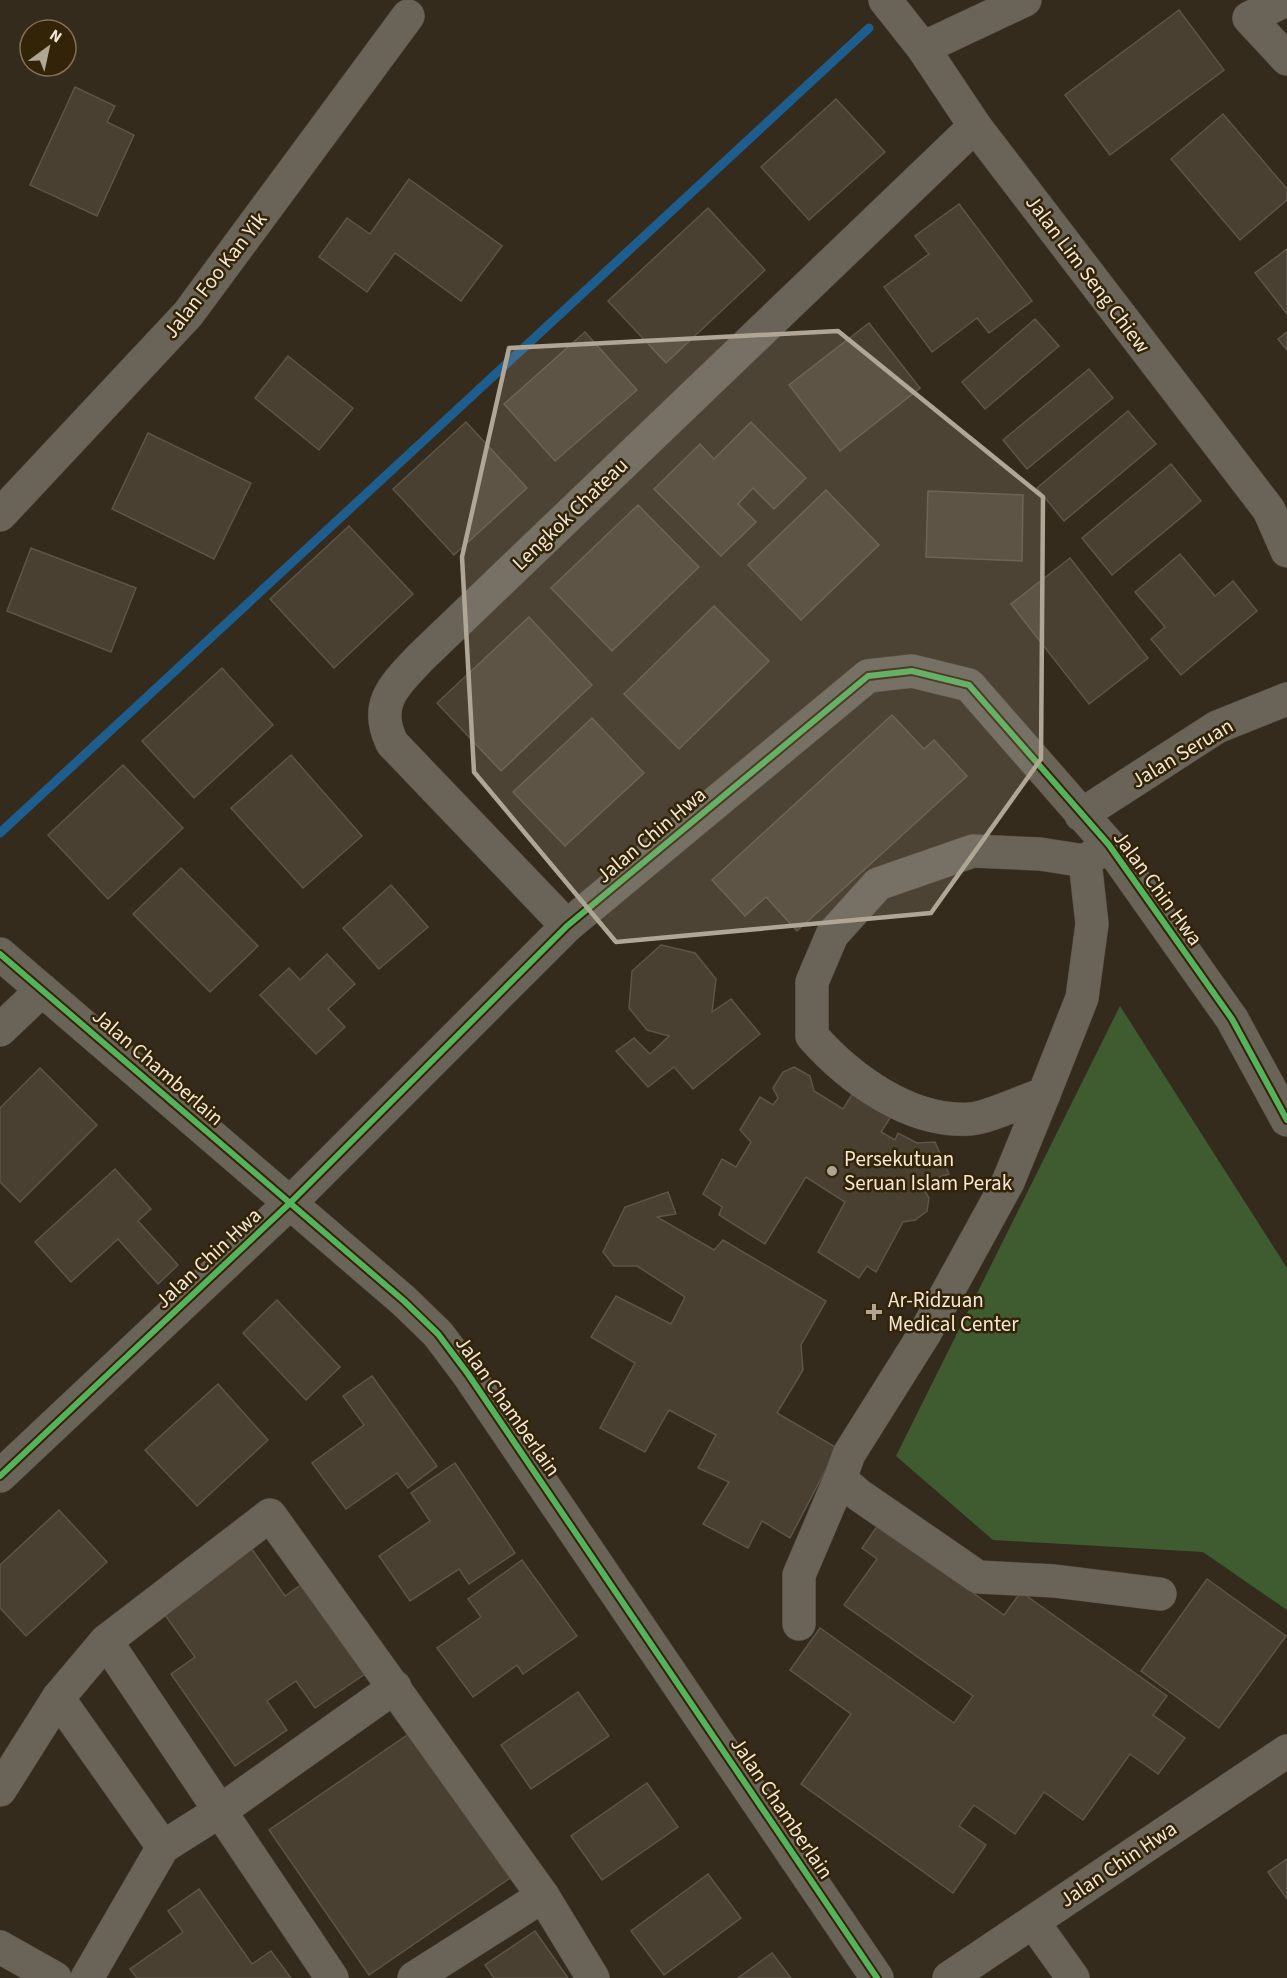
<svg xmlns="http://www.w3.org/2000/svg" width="1287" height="1978" viewBox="0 0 1287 1978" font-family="'Source Sans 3',sans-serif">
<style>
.green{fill:#3e5c2f}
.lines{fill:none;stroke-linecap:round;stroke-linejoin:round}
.stream{stroke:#1e5e8e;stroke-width:9}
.building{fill:#494031;stroke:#5c5548;stroke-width:1.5}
.minor-casing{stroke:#4e463a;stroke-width:34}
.minor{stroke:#6a6358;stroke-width:33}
.cycleway-casing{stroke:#332307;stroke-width:10}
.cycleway{stroke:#56b35d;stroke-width:6}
.marked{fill:#b0a696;fill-opacity:0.2;stroke:#b0a696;stroke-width:4.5;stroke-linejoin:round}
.poi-dot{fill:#b0a696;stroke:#332307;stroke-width:2}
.labels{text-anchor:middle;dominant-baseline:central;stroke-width:5;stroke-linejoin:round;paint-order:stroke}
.street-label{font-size:21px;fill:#f3e8d8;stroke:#332307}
.poi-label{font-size:21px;fill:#f3e8d8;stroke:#332307;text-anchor:start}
</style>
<rect width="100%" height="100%" fill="#342b1c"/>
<!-- green -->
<polygon class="green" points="1120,1006 1287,1268 1287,1610 1203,1552 993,1540 896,1456"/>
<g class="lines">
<!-- stream -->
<polyline class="stream" points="0,833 869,28"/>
</g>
<!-- building -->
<g class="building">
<polygon points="1179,10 1224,70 1110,155 1065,95"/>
<polygon points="75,87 115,106 107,122 134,135 97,216 30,185"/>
<polygon points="836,99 885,152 809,220 761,167"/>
<polygon points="1223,114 1287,189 1287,200 1240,240 1171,159"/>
<polygon points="409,179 502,246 461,301 395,253 367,292 319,257 347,218 370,234"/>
<polygon points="959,204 1032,301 989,333 977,318 932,352 884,287 929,254 915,236"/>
<polygon points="708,208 765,270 666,363 608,301"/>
<polygon points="1287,249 1287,314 1255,273"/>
<polygon points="1035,319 1059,346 985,409 962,382"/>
<polygon points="869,323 920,388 840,451 789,385"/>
<polygon points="585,332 637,390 555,461 504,404"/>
<polygon points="1287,332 1287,350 1278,339"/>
<polygon points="288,356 353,408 319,450 255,398"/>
<polygon points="1089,369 1113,398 1027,469 1003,440"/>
<polygon points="1128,411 1156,444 1064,521 1037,488"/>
<polygon points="466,422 527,488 454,555 393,489"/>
<polygon points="751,422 806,478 774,509 753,488 738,504 756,522 721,556 654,489 700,444 714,459"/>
<polygon points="148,433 251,483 214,559 112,509"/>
<polygon points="1171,464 1201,501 1112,575 1082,538"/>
<polygon points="826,490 879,545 801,620 748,565"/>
<polygon points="928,491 1023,495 1022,561 926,557"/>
<polygon points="638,505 699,567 612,651 551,588"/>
<polygon points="349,526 413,594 334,668 270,599"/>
<polygon points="31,548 136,588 111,652 7,611"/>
<polygon points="1180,554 1215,596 1233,581 1257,611 1181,675 1151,639 1165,627 1135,592"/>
<polygon points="1070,558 1148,658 1089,704 1011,604"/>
<polygon points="714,606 769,661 679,749 624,694"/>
<polygon points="529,617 592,685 501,771 437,703"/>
<polygon points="222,668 273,725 194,798 142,741"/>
<polygon points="892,715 924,749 934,740 967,776 797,931 766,897 745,916 712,880"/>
<polygon points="592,718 644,773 565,846 513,792"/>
<polygon points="291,755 362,836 303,888 231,808"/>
<polygon points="123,765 183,828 108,899 48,835"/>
<polygon points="181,868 258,946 210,992 133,914"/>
<polygon points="391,885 428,927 379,969 343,928"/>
<polygon points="661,945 695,953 716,979 712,1012 731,999 760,1034 693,1089 674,1067 648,1087 616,1051 634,1038 650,1054 669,1036 647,1030 629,1008 632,971"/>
<polygon points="327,954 355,984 328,1009 345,1027 316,1054 260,995 289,968 300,980"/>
<polygon points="794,1067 810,1076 814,1091 843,1109 858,1085 897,1107 881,1132 895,1140 898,1133 917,1143 935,1142 949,1174 928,1181 923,1188 929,1198 927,1211 915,1220 903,1222 876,1272 867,1266 859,1278 818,1252 845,1202 806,1177 765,1244 719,1215 722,1207 703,1194 722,1159 736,1167 751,1142 740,1130 760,1097 773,1105 778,1098 773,1088 783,1072"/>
<polygon points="40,1068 97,1125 20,1202 0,1182 0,1108"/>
<polygon points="115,1169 151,1209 138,1221 178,1265 158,1284 118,1239 71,1282 35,1242"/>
<polygon points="668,1192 676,1214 657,1217 714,1250 723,1240 826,1301 801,1345 803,1370 777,1413 837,1448 790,1538 762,1521 748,1548 703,1524 729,1482 698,1468 716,1435 669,1410 645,1452 600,1428 635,1363 591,1337 616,1296 671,1324 685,1297 637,1266 614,1266 603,1252 625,1207"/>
<polygon points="277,1300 340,1367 306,1400 243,1333"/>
<polygon points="372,1376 437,1466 408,1488 397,1473 346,1509 312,1463 364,1425 343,1396"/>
<polygon points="218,1384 268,1440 197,1506 145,1450"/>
<polygon points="455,1463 515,1553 469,1584 459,1569 410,1601 379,1556 430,1521 411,1493"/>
<polygon points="59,1510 107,1562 26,1636 0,1608 0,1565"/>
<polygon points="878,1525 1004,1615 1021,1592 1167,1696 1153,1715 1185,1738 1158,1774 1130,1754 1083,1820 1044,1792 1015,1834 974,1805 959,1826 986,1845 953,1893 801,1784 851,1714 790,1670 820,1628 954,1723 973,1696 844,1605 877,1559 862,1548"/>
<polygon points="249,1545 285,1596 305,1582 368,1672 315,1708 296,1681 267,1701 287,1730 235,1766 171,1674 195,1657 160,1608"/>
<polygon points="522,1560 577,1636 523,1674 517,1665 473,1697 437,1648 481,1617 468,1599"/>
<polygon points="1207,1579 1286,1636 1219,1728 1141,1671"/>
<polygon points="578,1692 609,1736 531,1789 501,1745"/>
<polygon points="416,1729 516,1874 369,1975 269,1830"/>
<polygon points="647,1783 678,1827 602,1880 571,1836"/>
<polygon points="1287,1859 1287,1899 1268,1872"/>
<polygon points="708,1874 741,1918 664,1975 631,1931"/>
<polygon points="199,1889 252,1964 271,1951 291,1978 137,1978 130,1969 183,1932 168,1911"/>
<polygon points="535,1931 568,1978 494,1978 485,1965"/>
<polygon points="772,1953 791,1978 738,1978"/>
</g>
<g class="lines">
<defs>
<g id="minor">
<polyline points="885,0 923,48 975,126 1269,510 1287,551"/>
<polyline points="1286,0 1249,18 1287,59"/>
<polyline points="923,48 1025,0"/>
<polyline points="0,515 188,314 408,16"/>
<polyline points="1081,815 1217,727 1287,699"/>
<polyline points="1109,845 1085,861 1092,924 1082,998 1044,1094 1008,1182 925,1333 849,1454 840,1479 859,1495 978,1577 1055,1581 1160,1594"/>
<path d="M567,926l-175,-183c-19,-39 2,-57 28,-85l555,-532"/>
<polyline points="0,954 404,1301 438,1334 468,1374 877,1978"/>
<polyline points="0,1030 42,990"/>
<path d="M1044,1094c-19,6 -56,24 -74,25 -60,4 -120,-40 -158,-83v-54l20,-47 46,-51 95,-33 67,3 45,7"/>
<polyline points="0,1476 290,1203 567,926 868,676 912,671 969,685 1109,845 1232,1019 1287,1120"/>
<polyline points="799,1624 799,1575 840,1479"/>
<polyline points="106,1641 332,1978"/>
<polyline points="58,1698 163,1847"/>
<polyline points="0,1790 58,1698 106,1641 270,1515 543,1896 593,1978"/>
<polyline points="1033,1922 1073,1978"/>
<polyline points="0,1947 55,1978"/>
<polyline points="87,1978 163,1847 220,1811 395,1687"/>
<polyline points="414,1978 543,1896"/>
<polyline points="949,1978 1287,1751"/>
</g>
</defs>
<!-- minor casing -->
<use href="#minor" class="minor-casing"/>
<!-- minor -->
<use href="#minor" class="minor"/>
<defs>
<g id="cycleway">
<polyline points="0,954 404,1301 438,1334 468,1374 877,1978"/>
<polyline points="0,1476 290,1203 567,926 868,676 912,671 969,685 1109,845 1232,1019 1287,1120"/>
</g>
</defs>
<!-- cycleway casing -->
<use href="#cycleway" class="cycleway-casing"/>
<!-- cycleway -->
<use href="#cycleway" class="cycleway"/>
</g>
<!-- marked area -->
<path class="marked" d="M838,331l205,166 -2,262 -110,154 -315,29 -142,-170 -12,-215 47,-209z"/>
<!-- markers -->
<g class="poi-dot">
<circle cx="832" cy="1171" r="6"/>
<path d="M871 1303h6v6h6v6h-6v6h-6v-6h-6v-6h6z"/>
</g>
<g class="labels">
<!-- street labels -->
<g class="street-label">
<text transform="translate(1088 274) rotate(53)">Jalan Lim Seng Chiew</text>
<text transform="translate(215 275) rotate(-52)">Jalan Foo Kan Yik</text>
<text transform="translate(570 514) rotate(-44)">Lengkok Chateau</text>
<text transform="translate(1182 753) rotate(-31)">Jalan Seruan</text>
<text transform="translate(651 835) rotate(-40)">Jalan Chin Hwa</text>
<text transform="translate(1158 888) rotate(54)">Jalan Chin Hwa</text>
<text transform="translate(158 1067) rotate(41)">Jalan Chamberlain</text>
<text transform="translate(208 1258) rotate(-43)">Jalan Chin Hwa</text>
<text transform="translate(508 1406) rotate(55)">Jalan Chamberlain</text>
<text transform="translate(782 1808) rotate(56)">Jalan Chamberlain</text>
<text transform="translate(1118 1864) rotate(-34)">Jalan Chin Hwa</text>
</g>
<!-- poi labels -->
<g class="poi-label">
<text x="844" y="1159">Persekutuan<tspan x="844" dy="24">Seruan Islam Perak</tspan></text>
<text x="888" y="1300">Ar-Ridzuan<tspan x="888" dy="24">Medical Center</tspan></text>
</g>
</g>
<!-- north arrow -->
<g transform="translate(48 48) rotate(33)"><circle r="28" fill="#332307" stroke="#80725b" stroke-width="1.5"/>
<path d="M0-4.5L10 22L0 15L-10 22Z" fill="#b0a696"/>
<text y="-9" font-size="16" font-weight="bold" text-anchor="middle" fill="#f3e8d8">N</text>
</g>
</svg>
